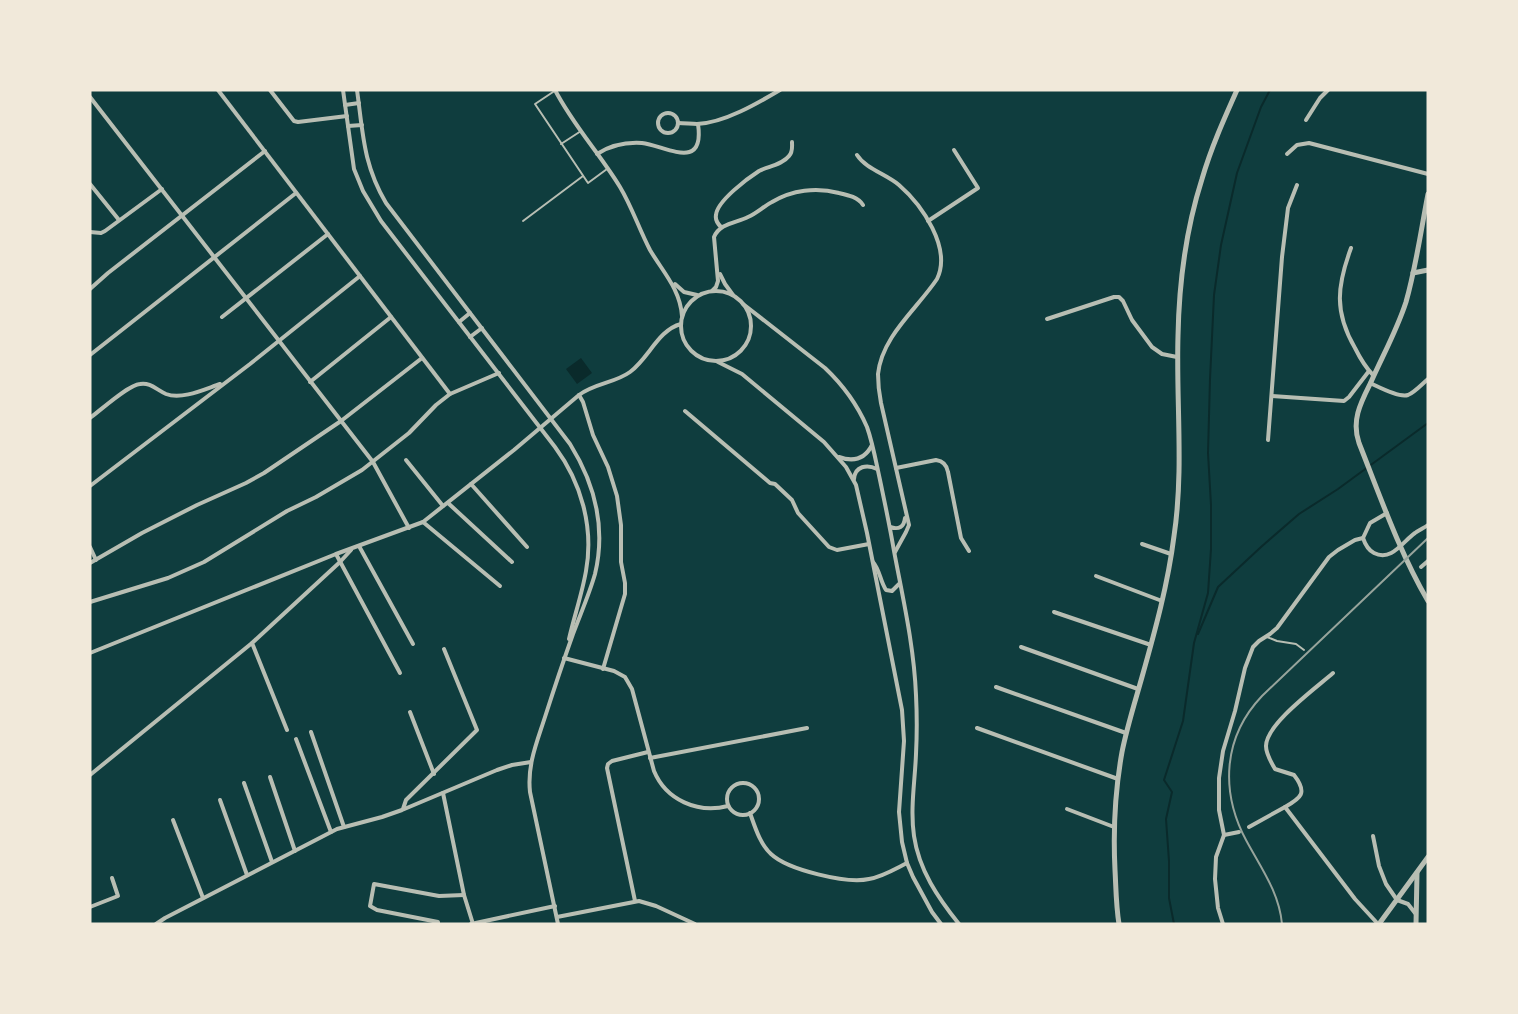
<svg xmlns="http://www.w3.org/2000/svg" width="1518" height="1014" font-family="'Golos Text',sans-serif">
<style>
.water{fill:#0a2a2b}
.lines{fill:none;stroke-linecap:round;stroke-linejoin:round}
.stream{stroke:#0a2a2b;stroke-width:2}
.service{stroke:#b8beb3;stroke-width:2}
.minor{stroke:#b8beb3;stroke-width:4}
.tertiary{stroke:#b8beb3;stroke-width:5}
.rail{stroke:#97a49c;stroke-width:2}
</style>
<rect width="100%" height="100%" fill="#0f3d3e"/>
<path class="water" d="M581,358L592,373L577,384L566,369Z"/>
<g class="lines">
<g class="stream">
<path d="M1198,634L1218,587L1261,547L1299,514L1338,489L1428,423"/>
<path d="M1174,924L1169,898V861L1166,819L1172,792L1164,780L1183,721L1194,643L1208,593L1211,549V505L1208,453L1210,379L1214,295L1221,245L1237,173L1261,107L1270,90"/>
</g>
<g class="service">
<path d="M556,90L535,104L588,183L607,169"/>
<path d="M561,144L581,131"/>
<path d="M523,221L583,176"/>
<path d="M1267,637L1277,641L1296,644L1304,650"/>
</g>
<g class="minor">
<path d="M218,90L450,394"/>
<path d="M270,90L294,121L298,122L347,116"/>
<path d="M343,90L354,169L363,191L381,221L555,447C581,482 594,527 586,571C582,594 574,617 569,639"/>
<path d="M357,90C363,133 363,164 386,203L570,444C595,484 606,528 595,574C589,595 580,615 573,634C563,662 554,689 545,717C537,742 527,765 530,792L558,924"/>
<path d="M555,90C573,125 600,154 620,187C632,207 639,229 650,250C663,272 680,289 682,316"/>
<path d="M90,97L373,462L409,528"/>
<path d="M345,105L359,103"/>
<circle cx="668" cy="123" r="10"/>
<path d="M1306,120L1320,98L1328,90"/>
<path d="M678,123C685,123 691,124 697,124C724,123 758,103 780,90"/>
<path d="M348,126L362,125"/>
<path d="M597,154C611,145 626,142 642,143C666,146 705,172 698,124"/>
<path d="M1287,154L1297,145L1309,143L1428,174"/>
<path d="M857,155C866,169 886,174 899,185C922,205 952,248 937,279C917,309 882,336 878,374C878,384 879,393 881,403L909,525L906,532L895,552"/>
<path d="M90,184L119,220"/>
<path d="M928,221L978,188L954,150"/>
<path d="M721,227C717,223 715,220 716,215C717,201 748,178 759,171C769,166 782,165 789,156C793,152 792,147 792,142"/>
<path d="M90,232L101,233L105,231L162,189"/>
<path d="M1351,248C1337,286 1334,312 1355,348C1360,358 1365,367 1373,375"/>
<path d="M720,274L725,284L733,295"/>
<path d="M675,284L684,292L697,295"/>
<path d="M90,289L108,273L265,151"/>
<circle cx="716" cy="326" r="35"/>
<path d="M712,291L716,287L718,281L714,237C720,223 736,223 748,217C757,213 764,206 772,202C792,190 816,187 839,193C848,195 858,197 863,205"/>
<path d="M743,304L825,368C843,385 857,404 867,427C873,444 876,462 880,480C885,504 890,527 894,551C903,599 914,646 916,695C917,715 917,735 916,754C915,781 910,809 914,836C919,870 938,898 959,924"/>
<path d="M222,317L328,234"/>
<path d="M1047,319L1114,297H1119L1123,301L1132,320L1152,347L1162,354L1177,357"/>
<path d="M459,322L470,313"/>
<path d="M470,337L482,328"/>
<path d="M90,355L296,193"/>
<path d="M718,362L742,374L824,442L846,467L856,485L867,533L902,710L904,741L899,812L902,842L907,863L913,877L932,912L941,924"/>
<path d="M310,382L391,317"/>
<path d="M1370,383C1379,387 1399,398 1408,395C1415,392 1422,384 1428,379"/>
<path d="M579,395L583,402L593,435L608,467L617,496L621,525V562L625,583V594L603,669"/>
<path d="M1272,396L1344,401L1349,397L1369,371"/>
<path d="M685,411L770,483L775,484L792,500L798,513L829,547L837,550L869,544"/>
<path d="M90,418C101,410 128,385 140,384C150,382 157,390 166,394C182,400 205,389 220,384"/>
<path d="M1268,440L1282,257L1288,208L1297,185"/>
<path d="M839,457C853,462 865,459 872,445"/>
<path d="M406,460L443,506"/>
<path d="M896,468L936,460C943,461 947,466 948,472L961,538L969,551"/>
<path d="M854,479C855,466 867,464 877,469"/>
<path d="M471,484L527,547"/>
<path d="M90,486L250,364L360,276"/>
<path d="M448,503L512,562"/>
<path d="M423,522L500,586"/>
<path d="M890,527C899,530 904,527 905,518"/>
<path d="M1363,538C1365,544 1368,550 1374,553C1392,562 1403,541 1415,533C1419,530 1424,528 1428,525"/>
<path d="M1142,544L1171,554"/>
<path d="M359,546L413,644"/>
<path d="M90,547L96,560"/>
<path d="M336,554L400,673"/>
<path d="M873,562C880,570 880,581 886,590L892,591L899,584"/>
<path d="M90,563L142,533L197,505L246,483L264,473L341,421L422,358"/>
<path d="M1421,567L1428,561"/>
<path d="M1096,576L1162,601"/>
<path d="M90,602L168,578L204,562L287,511L316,497L362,470L409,433L436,405L450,394L499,373"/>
<path d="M1054,612L1151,645"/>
<path d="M252,643L287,730"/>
<path d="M1021,647L1138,689"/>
<path d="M90,653L336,554L423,522L514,450L579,395C595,383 615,383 630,372C649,358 658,330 681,324"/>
<path d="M564,658L614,671L625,677L632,689L654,771C666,800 698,814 728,806"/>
<path d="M1333,673C1316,688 1266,724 1266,746C1266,754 1271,762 1275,769L1294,775C1308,793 1301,798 1285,807L1355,899L1378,924"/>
<path d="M996,687L1126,733"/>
<path d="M410,712L434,774"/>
<path d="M977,728L1118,779"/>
<path d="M311,732L344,827"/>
<path d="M296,739L331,832"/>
<path d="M650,758L807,728"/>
<path d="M90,775L252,643L340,562L351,550"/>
<path d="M270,777L295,851"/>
<circle cx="743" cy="799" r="16"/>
<path d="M244,783L272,862"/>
<path d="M443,793L464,895L473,924"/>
<path d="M220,800L247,875"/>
<path d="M403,809L406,800L477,730L444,649"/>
<path d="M1067,809L1114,827"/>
<path d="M750,813C755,827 760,844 771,854C788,870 847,884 869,879C882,877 895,869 907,863"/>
<path d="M173,820L203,898"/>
<path d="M1249,827L1285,807"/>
<path d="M1224,835L1239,832"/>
<path d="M1373,836L1379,866L1386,884L1397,900L1408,904L1415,913"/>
<path d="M635,901L607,768L608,764L612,761L648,752"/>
<path d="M90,907L118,896L112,878"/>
<path d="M557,917L639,901L656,906L695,924"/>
<path d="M156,924L165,918L337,829L382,817L402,810L497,770L512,765L531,762"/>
<path d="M438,924V922L377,910L370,906L374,884L439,896L464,895"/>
<path d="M471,924L555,906"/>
<path d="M1223,924L1218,908L1215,879L1216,857L1224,835L1219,810V778L1223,751L1235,711L1245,668L1253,647L1259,641L1270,634L1277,628L1329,557L1338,550L1355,540L1363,538L1370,523L1387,513"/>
</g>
<g class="tertiary">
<path d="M1428,194C1421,230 1416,267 1406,302C1397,330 1383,355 1371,382C1361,402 1351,420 1359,443C1380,496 1399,551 1428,601"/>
<path d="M1413,273L1428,270"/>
<path d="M1119,924C1116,906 1116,888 1115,870C1113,830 1115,791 1122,752C1127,727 1135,702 1142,677C1155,631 1168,584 1174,536C1184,470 1176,402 1178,336C1179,284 1186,229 1202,179C1211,148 1224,119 1237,90"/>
<path d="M1379,924L1428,857"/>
<path d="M1416,924L1417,873"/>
</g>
<path class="rail" d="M1282,924C1279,892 1261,868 1246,840C1220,791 1223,737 1262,696L1428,538"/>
</g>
<rect width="1518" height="1014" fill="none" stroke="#f1e9da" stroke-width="183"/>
</svg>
